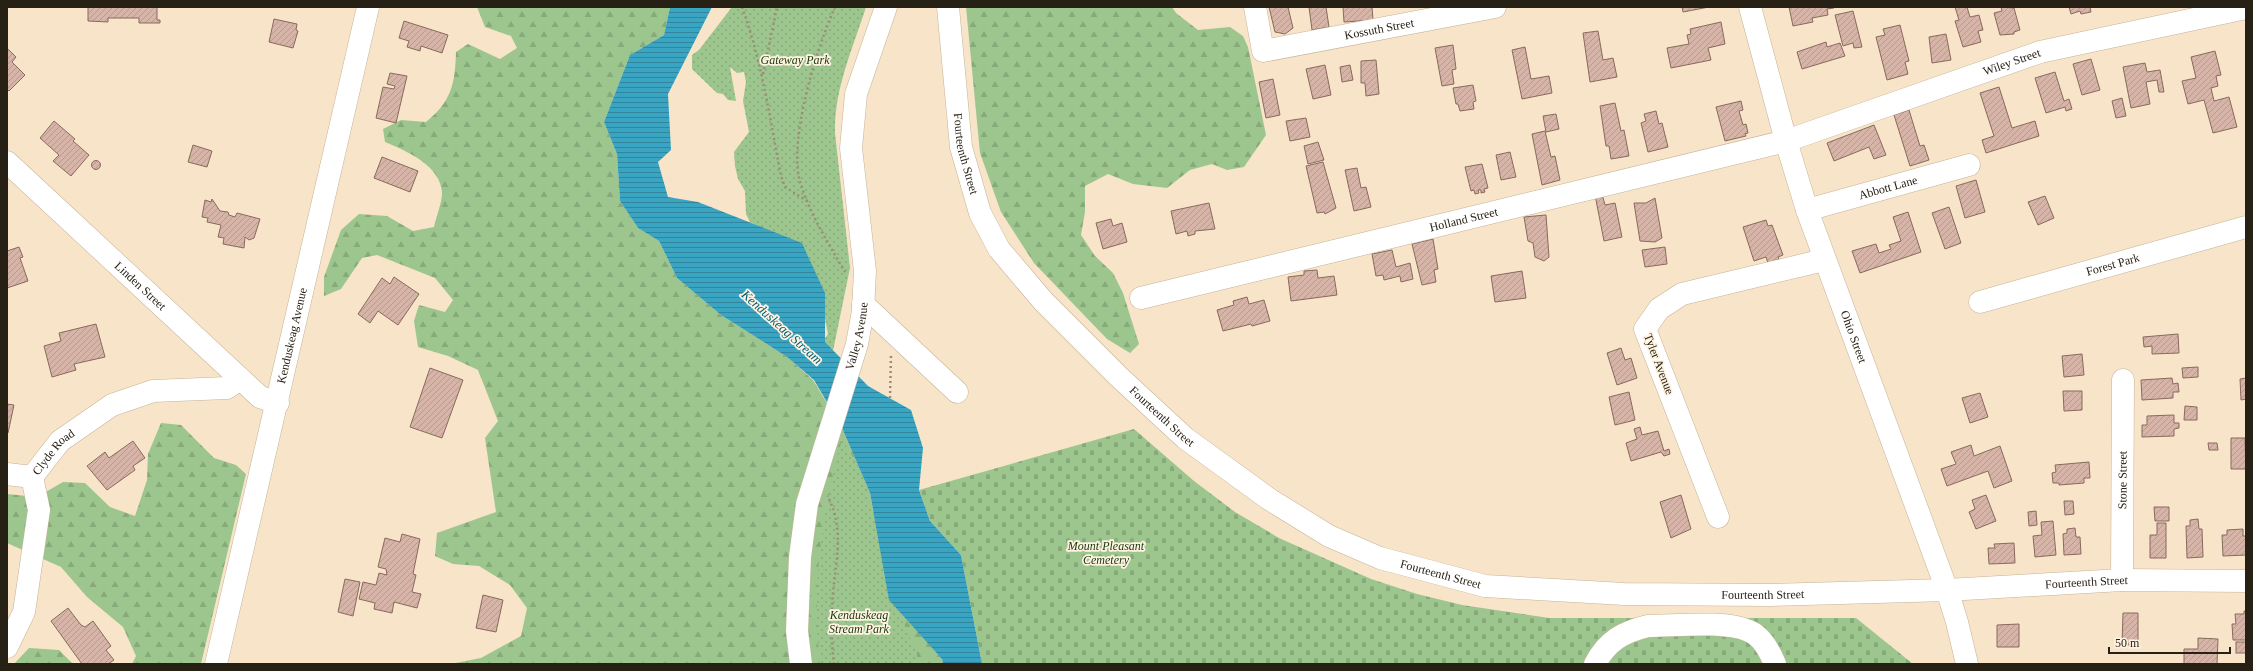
<svg xmlns="http://www.w3.org/2000/svg" width="2253" height="671" font-family="'Times New Roman',serif">
<style>
.forest{fill:url(#forest-firs)}
.cemetery{fill:url(#cemetery-stones)}
.park{fill:url(#park-dots)}
.water{fill:url(#water-rules)}
.building{fill:url(#building-hatch);stroke:#886a5e}
.lines{fill:none;stroke-linecap:round;stroke-linejoin:round}
.minor-casing{stroke:#c5b398;stroke-width:23}
.path{stroke:#9a8c77;stroke-width:2.5;stroke-dasharray:2 3;stroke-linecap:butt}
.minor{stroke:#fff;stroke-width:22}
.labels{text-anchor:middle;dominant-baseline:central;stroke-width:3.5;stroke-linejoin:round;paint-order:stroke}
.street-label{font-size:12px;fill:#272015;stroke:#fef3e2}
.park-label{font-size:12px;font-style:italic;fill:#173709;stroke:#fef3e2}
.water-label{font-size:13px;font-style:italic;fill:#056075;stroke:#fef3e2}
</style>
<defs>
<pattern id="forest-firs" width="22" height="20" patternUnits="userSpaceOnUse"><rect width="22" height="20" fill="#9cc68d"/><path d="M5 1l3.5 6h-7zM16 11l3.5 6h-7z" fill="#86aa79"/></pattern>
<pattern id="cemetery-stones" width="16" height="16" patternUnits="userSpaceOnUse"><rect width="16" height="16" fill="#9cc68d"/><path d="M2 7V4a2 2 0 0 1 4 0v3zM10 15v-3a2 2 0 0 1 4 0v3z" fill="#86aa79"/></pattern>
<pattern id="park-dots" width="8" height="8" patternUnits="userSpaceOnUse"><rect width="8" height="8" fill="#9cc68d"/><path d="M2 2h.1M6 6h.1" fill="none" stroke="#86aa79" stroke-width="1.8" stroke-linecap="round"/></pattern>
<pattern id="water-rules" width="6" height="5" patternUnits="userSpaceOnUse"><rect width="6" height="5" fill="#3aa5c3"/><path d="M0 2.5h6" fill="none" stroke="#31869d"/></pattern>
<pattern id="building-hatch" width="6" height="6" patternUnits="userSpaceOnUse"><rect width="6" height="6" fill="#d6b4a8"/><path d="M-1 1l2-2M0 6l6-6M5 7l2-2" fill="none" stroke="#b89a90"/></pattern>
</defs>
<rect width="100%" height="100%" fill="#f8e4c8"/>
<g class="forest">
<path d="M477,7H670L664,35L630,55L604,122L617,154L620,201L638,228L659,241L677,278L721,315L787,357L813,380L842,428L870,493L878,540L942,659L943,664H450L481,658L521,636L527,608L510,585L479,566L453,564L435,556L437,533L496,512L485,438L498,421L478,370L448,356L418,347L414,321L419,305L445,312L453,300L435,278L377,255L362,258L341,289L324,296V277L341,230L359,214L387,216L413,231L434,227C436,217 442,203 442,193C441,166 407,151 385,142L383,129L401,120L426,122C452,101 455,83 456,52L468,44L500,59L517,48L511,36L485,27Z"/>
<path d="M966,7H1172L1176,13L1198,30L1230,27L1243,36L1248,47L1266,135L1244,167L1227,170L1212,164L1190,170L1167,188L1133,184L1108,174L1085,186V212L1081,235L1095,256L1113,273L1123,293L1139,344L1130,353L1107,339L1034,263L1001,212L980,153Z"/>
<path d="M161,423L181,425L214,458L236,465L246,474L201,664H132L136,656L123,627L87,597L61,567L7,543V494L37,497L63,482L85,483L110,507L135,516L147,480L148,454Z"/>
<path d="M29,648L59,650L73,664H14Z"/>
</g>
<path class="cemetery" d="M1134,429L1194,481L1235,512L1279,538L1371,579L1417,594L1462,605L1549,618H1856L1913,664H982L961,555L930,521L919,490Z"/>
<g class="park">
<path d="M732,7H866C853,48 834,89 835,133L850,268L833,351L822,343L828,334L816,274L806,252L750,222L746,214L745,191L738,179L735,166L734,152L749,132L743,101L746,82L744,72L737,73L730,67L736,101L728,100L723,94L717,93L692,69V55L699,50Z"/>
<path d="M842,439L858,465L868,491L870,509L874,513L891,595L917,654V664H820C811,585 822,515 842,439Z"/>
</g>
<path class="water" d="M670,7H712L668,94L671,150L658,162L668,197L698,202L802,243L825,293V342L868,386L911,410L923,448L919,490L930,521L961,555L982,664H943L942,659L889,600L870,493L842,428L814,380L787,357L721,315L677,278L659,241L638,228L620,201L617,154L604,122L630,55L664,35Z"/>
<g class="building">
<path d="M88,7H157V20H160V23H139V18H108V22L88,21Z"/>
<path d="M1269,7H1288L1293,28L1285,34L1275,32Z"/>
<path d="M1309,7H1326L1329,27L1312,30Z"/>
<path d="M1343,7H1372L1373,20L1344,22Z"/>
<path d="M1682,7H1709L1683,12Z"/>
<path d="M1789,7H1834V8L1827,9L1828,15L1812,18L1813,22L1793,26Z"/>
<path d="M1955,7H1967L1970,17L1979,15L1983,30L1978,31L1981,42L1963,47L1955,21L1959,20Z"/>
<path d="M2001,7L2014,8L2020,30L2014,32V34L2000,35L1994,13L2002,11Z"/>
<path d="M2069,7H2090L2091,12L2081,14L2080,11L2071,14Z"/>
<path d="M1853,11L1862,47L1854,48L1853,43L1843,46L1835,15Z"/>
<path d="M274,19L297,24L296,30L298,31L293,48L269,42Z"/>
<path d="M404,21L448,35L442,53L421,46L420,51L407,47L409,41L399,38Z"/>
<path d="M1721,22L1725,44L1708,48L1711,60L1671,68L1667,48L1689,44L1687,35L1691,34L1690,29Z"/>
<path d="M1900,25L1909,61L1905,62L1908,74L1887,80L1876,37L1885,35L1883,29Z"/>
<path d="M1598,31L1603,60L1613,58L1617,77L1590,82L1583,33Z"/>
<path d="M1946,34L1951,60L1932,63L1929,37Z"/>
<path d="M1826,42L1827,47L1840,43L1845,56L1802,69L1797,52Z"/>
<path d="M1453,45L1456,69L1452,70L1454,84L1442,86L1435,48Z"/>
<path d="M1525,47L1531,79L1549,76L1552,93L1522,99L1512,50Z"/>
<path d="M7,48L16,57L12,62L25,75L9,91L7,89Z"/>
<path d="M2215,51L2221,75L2216,76L2218,86L2211,88L2214,101L2229,97L2237,127L2213,133L2204,100L2188,104L2182,81L2196,78L2191,57Z"/>
<path d="M2091,59L2100,90L2082,95L2073,64Z"/>
<path d="M1376,60L1379,94L1366,96L1365,83H1361V61Z"/>
<path d="M2145,63L2147,72L2160,70L2164,92H2159L2157,80L2146,82L2150,104L2131,108L2123,67Z"/>
<path d="M1325,65L1331,95L1313,99L1306,69Z"/>
<path d="M1350,65L1353,80L1342,82L1340,67Z"/>
<path d="M2055,72L2064,101L2069,99L2072,109L2066,111L2065,107L2046,113L2035,78Z"/>
<path d="M390,73L407,76L396,123L376,118L383,87L394,89L395,86L387,84Z"/>
<path d="M1273,79L1280,115L1266,118L1259,82Z"/>
<path d="M1473,85L1476,101L1473,102L1474,109L1460,111L1458,104H1456L1453,88Z"/>
<path d="M1999,87L2012,128L2035,121L2039,136L1986,153L1982,140L1994,136L1980,93Z"/>
<path d="M2122,98L2126,116L2116,118L2112,101Z"/>
<path d="M1741,101L1743,110L1739,111L1743,125L1746,124L1748,133L1745,134L1746,136L1725,141L1716,107Z"/>
<path d="M1615,103L1621,131L1624,130L1629,156L1611,159L1609,146H1606L1600,106Z"/>
<path d="M1909,110L1920,146L1924,145L1929,160L1910,166L1894,115Z"/>
<path d="M1656,111L1659,124L1662,123L1668,147L1648,152L1641,123L1646,121L1644,114Z"/>
<path d="M1556,114L1559,129L1546,132L1543,116Z"/>
<path d="M1306,118L1310,137L1290,141L1286,121Z"/>
<path d="M54,121L75,139L73,141L89,155L71,176L53,161L59,155L40,138Z"/>
<path d="M1874,125L1886,155L1874,159L1869,147L1834,161L1827,143Z"/>
<path d="M1545,131L1551,157L1555,156L1560,180L1542,185L1532,134Z"/>
<path d="M1318,142L1324,160L1308,164L1304,146Z"/>
<path d="M193,145L212,151L207,167L188,162Z"/>
<path d="M1510,152L1516,177L1501,180L1496,155Z"/>
<path d="M382,157L418,171L410,192L374,178Z"/>
<circle cx="96" cy="165" r="4.5"/>
<path d="M1323,162L1336,208L1325,214L1324,212L1317,213L1306,166Z"/>
<path d="M1482,164L1488,188L1484,189L1485,192L1481,193V190H1478L1479,193L1475,194L1474,190L1471,191L1465,167Z"/>
<path d="M1357,168L1361,188L1366,187L1371,207L1354,211L1345,170Z"/>
<path d="M1976,180L1985,212L1965,218L1956,186Z"/>
<path d="M1602,194L1605,205L1615,203L1622,237L1604,241L1595,195Z"/>
<path d="M2045,196L2054,218L2038,225L2028,202Z"/>
<path d="M1655,198L1662,238L1655,242L1640,241L1634,203H1646Z"/>
<path d="M212,199L220,211L228,212L229,215L235,217L237,213L260,219L254,238L249,240L245,237L244,248L223,244L224,238L218,237L221,225L207,222L208,218L202,217L205,200L211,202Z"/>
<path d="M1209,203L1215,229L1195,231V234L1188,236L1187,231L1176,234L1171,211Z"/>
<path d="M1949,207L1961,243L1945,249L1932,213Z"/>
<path d="M1908,212L1921,252L1860,273L1852,251L1876,244L1879,253L1891,249L1889,245L1901,241L1893,217Z"/>
<path d="M1546,215L1549,257L1544,261L1535,257L1533,243L1528,241L1524,217Z"/>
<path d="M1111,219L1113,226L1122,223L1127,242L1103,249L1096,223Z"/>
<path d="M1766,220L1768,226L1772,225L1783,255L1778,257L1779,259L1768,263L1766,257L1754,261L1743,227Z"/>
<path d="M1433,239L1438,269L1434,270L1436,282L1422,285L1412,244Z"/>
<path d="M19,247L23,257L20,258L28,281L7,288V251Z"/>
<path d="M1665,247L1667,264L1645,267L1642,250Z"/>
<path d="M1392,250L1396,267L1410,263L1413,279L1401,282L1400,276L1384,280L1383,275L1376,276L1372,254Z"/>
<path d="M1317,270L1318,278L1334,276L1337,295L1291,301L1288,277L1304,275V271Z"/>
<path d="M1522,271L1526,298L1495,302L1491,276Z"/>
<path d="M394,277L419,294L398,325L378,311L370,323L358,314L382,278L390,284Z"/>
<path d="M1247,297L1249,304L1264,300L1270,321L1252,326L1251,324L1223,331L1217,310L1234,305L1233,301Z"/>
<path d="M96,324L105,357L74,364L76,370L52,377L44,346L61,341L59,333Z"/>
<path d="M2178,334L2179,353L2152,354V346L2144,347L2143,337Z"/>
<path d="M1621,348L1625,360L1631,358L1637,378L1617,385L1607,353Z"/>
<path d="M2082,354L2084,375L2064,377L2062,356Z"/>
<path d="M2198,367V377L2183,378L2182,368Z"/>
<path d="M430,368L463,380L442,438L410,427Z"/>
<path d="M2172,378L2173,384L2178,383L2179,392H2173V398L2142,400L2141,380Z"/>
<path d="M2246,378V399L2241,400L2240,379Z"/>
<path d="M2063,391H2082V410L2064,411Z"/>
<path d="M1629,392L1635,420L1615,425L1609,397Z"/>
<path d="M1980,393L1988,417L1970,423L1962,398Z"/>
<path d="M7,404L14,405L8,433H7Z"/>
<path d="M2185,406L2197,407V420H2184Z"/>
<path d="M2174,415V423H2179V428L2174,429V436L2142,437V425H2147V416Z"/>
<path d="M1640,427L1642,435L1658,431L1664,451L1669,449L1670,454L1664,456L1661,452L1631,461L1626,443L1637,439L1634,429Z"/>
<path d="M2231,438H2245L2246,469H2231Z"/>
<path d="M133,441L145,458L133,466L135,470L107,490L87,466L105,452L109,458Z"/>
<path d="M2208,443H2217L2218,450H2209Z"/>
<path d="M1971,445L1974,456L2000,446L2012,481L1994,488L1988,471L1947,486L1941,469L1956,464L1951,452Z"/>
<path d="M2089,462L2090,478H2084V483L2059,485V483H2053L2052,473L2056,472L2055,465Z"/>
<path d="M1681,495L1691,529L1671,538L1660,502Z"/>
<path d="M1986,495L1996,521L1976,529L1969,512L1975,509L1972,500Z"/>
<path d="M2064,501H2073L2074,514L2065,515Z"/>
<path d="M2154,507H2169V521H2155Z"/>
<path d="M2036,511L2037,525L2029,526L2028,512Z"/>
<path d="M2198,519L2199,529H2202L2203,557L2187,558L2186,526H2190V520Z"/>
<path d="M2053,521L2056,555L2035,557L2033,536L2042,535L2041,522Z"/>
<path d="M2157,523H2166V558H2150V535H2157Z"/>
<path d="M2075,528L2076,537H2080L2081,554L2064,555L2063,534L2067,533V529Z"/>
<path d="M2243,529V536H2246V555L2223,556L2222,535H2227V530Z"/>
<path d="M402,534L420,539L413,574L416,575L412,592L421,594L417,608L394,602L392,613L374,609L375,603L359,599L363,582L376,585L379,573L387,575L386,569L378,567L385,538L400,542Z"/>
<path d="M2014,543L2015,563L1989,564L1988,548H1995L1994,544Z"/>
<path d="M345,579L360,582L353,616L338,612Z"/>
<path d="M483,595L503,600L496,632L476,628Z"/>
<path d="M68,608L81,625L85,627L93,621L111,646L106,650L114,660L108,664H82L51,621Z"/>
<path d="M2244,611H2246V640H2233L2232,624H2236L2235,614H2244Z"/>
<path d="M2123,613H2138V645H2122Z"/>
<path d="M2019,624V647H1997V625Z"/>
<path d="M2198,638L2218,639L2217,664H2184V649H2198Z"/>
<rect x="2236" y="642" width="10" height="11"/>
</g>
<g class="lines">
<defs>
<g id="minor">
<path id="s1" d="M948,7L961,147L980,213L999,249L1043,301L1118,376L1185,438L1269,499L1329,536L1380,558L1485,586L1624,594L1769,595L1947,590L2122,580L2246,581"/>
<path id="s2" d="M1255,7L1263,51L1495,7"/>
<path id="s3" d="M1750,7L1786,141L1807,210L1947,590L1957,622L1967,664"/>
<path id="s4" d="M7,162L260,397L278,403"/>
<path id="s5" d="M1807,210L1969,165"/>
<path id="s6" d="M1141,298L1786,141L2040,52L2246,8"/>
<path id="s7" d="M1980,302L2246,227"/>
<path d="M863,304L957,392"/>
<path d="M7,474L32,477"/>
<path id="s8" d="M32,477L60,441L112,405L153,391L227,388L240,379"/>
<path d="M1718,517L1645,329L1659,309L1682,294L1824,260"/>
<path id="s9" d="M2122,580L2123,380"/>
<path d="M7,647L24,612L39,510L32,477"/>
<path id="s10" d="M216,664L368,7"/>
<path id="s11" d="M801,664L797,631L800,557L807,504L857,344L863,311L865,271L851,148L856,94L886,7"/>
<path d="M1595,664C1607,641 1623,632 1648,626C1675,626 1725,620 1749,631C1762,636 1770,652 1775,664"/>
</g>
</defs>
<use href="#minor" class="minor-casing"/>
<g class="path">
<path d="M742,7C762,62 770,119 781,176L785,187L807,201"/>
<path d="M835,7C817,47 788,140 800,182C810,214 828,243 845,272"/>
<path d="M763,74L777,7"/>
<path d="M890,398L891,355"/>
<path d="M829,499C844,530 836,560 833,593C831,617 831,640 834,664"/>
</g>
<use href="#minor" class="minor"/>
</g>
<g class="labels">
<g class="street-label">
<text stroke="none"><textPath href="#s2" startOffset="163">Kossuth Street</textPath></text>
<text stroke="none"><textPath href="#s6" startOffset="903">Wiley Street</textPath></text>
<text stroke="none"><textPath href="#s1" startOffset="148">Fourteenth Street</textPath></text>
<text stroke="none"><textPath href="#s5" startOffset="84">Abbott Lane</textPath></text>
<text stroke="none"><textPath href="#s6" startOffset="332">Holland Street</textPath></text>
<text stroke="none"><textPath href="#s7" startOffset="138">Forest Park</textPath></text>
<text stroke="none"><textPath href="#s4" startOffset="182">Linden Street</textPath></text>
<text stroke="none"><textPath href="#s10" startOffset="337">Kenduskeag Avenue</textPath></text>
<text stroke="none"><textPath href="#s11" startOffset="336">Valley Avenue</textPath></text>
<text stroke="none"><textPath href="#s3" startOffset="346">Ohio Street</textPath></text>
<text transform="translate(1659 364) rotate(69)">Tyler Avenue</text>
<text stroke="none"><textPath href="#s1" startOffset="484">Fourteenth Street</textPath></text>
<text stroke="none"><textPath href="#s8" startOffset="33">Clyde Road</textPath></text>
<text stroke="none"><textPath href="#s9" startOffset="100">Stone Street</textPath></text>
<text stroke="none"><textPath href="#s1" startOffset="808">Fourteenth Street</textPath></text>
<text stroke="none"><textPath href="#s1" startOffset="1456">Fourteenth Street</textPath></text>
<text stroke="none"><textPath href="#s1" startOffset="1132">Fourteenth Street</textPath></text>
</g>
<g class="park-label">
<text x="795" y="60">Gateway Park</text>
<text x="1106" y="546">Mount Pleasant<tspan x="1106" dy="14">Cemetery</tspan></text>
<text x="859" y="615">Kenduskeag<tspan x="859" dy="14">Stream Park</tspan></text>
</g>
<g class="water-label">
<text transform="translate(782 327) rotate(42)">Kenduskeag Stream</text>
</g>
</g>
<rect width="2253" height="671" fill="none" stroke="#272015" stroke-width="16"/>
<path d="M2109 647v6h121v-6" fill="none" stroke="#272015" stroke-width="2"/>
<text x="2115" y="647" font-size="12" fill="#272015" stroke="#fef3e2" stroke-width="3" paint-order="stroke">50 m</text>
</svg>
